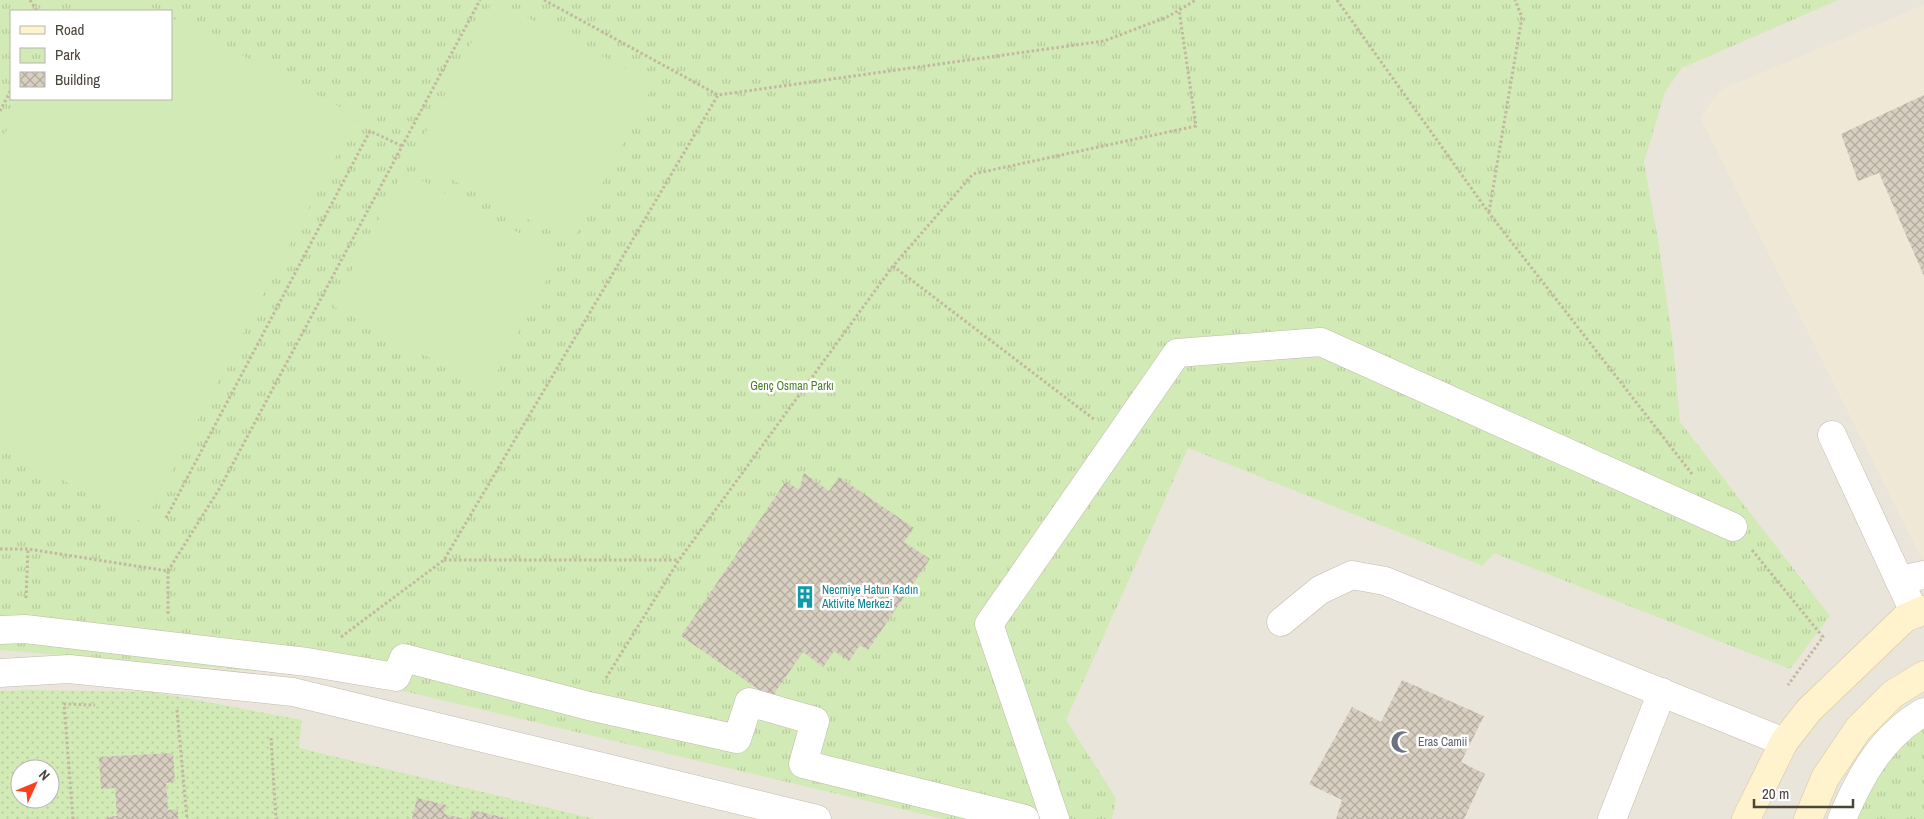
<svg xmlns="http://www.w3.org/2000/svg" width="1924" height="819" font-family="'Archivo Narrow',sans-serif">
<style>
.residential{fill:#eae5da;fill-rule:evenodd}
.education{fill:#efe8d6}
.grass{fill:url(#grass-dots);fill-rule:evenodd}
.park{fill:url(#park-tufts);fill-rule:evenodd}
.garden{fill:#d2eab5}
.building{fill:url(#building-cross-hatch)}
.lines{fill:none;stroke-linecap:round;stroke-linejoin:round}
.pedestrian-casing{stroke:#c2bbae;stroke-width:29}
.minor-casing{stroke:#c2bbae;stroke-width:29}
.secondary-casing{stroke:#d6c79b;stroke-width:29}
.path{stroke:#c4b79f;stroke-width:3;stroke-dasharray:2.5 2.5;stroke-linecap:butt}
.pedestrian{stroke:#fff;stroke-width:28}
.minor{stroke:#fff;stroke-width:28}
.secondary{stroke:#fff3cd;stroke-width:28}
.labels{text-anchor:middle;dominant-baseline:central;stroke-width:5;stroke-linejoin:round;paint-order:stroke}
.park-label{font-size:12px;fill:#4a7f2a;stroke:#fff}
.culture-label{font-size:12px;fill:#0d838f;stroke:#fff;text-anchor:start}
.worship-label{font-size:12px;fill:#5b616d;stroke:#fff;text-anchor:start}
</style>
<defs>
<pattern id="grass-dots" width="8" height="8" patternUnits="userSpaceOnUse" patternTransform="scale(1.25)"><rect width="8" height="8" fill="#d2eab5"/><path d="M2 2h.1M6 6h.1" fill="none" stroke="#b6ca9c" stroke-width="1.8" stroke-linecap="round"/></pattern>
<pattern id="park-tufts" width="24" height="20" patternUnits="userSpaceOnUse" patternTransform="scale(1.25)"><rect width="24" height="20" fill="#d2eab5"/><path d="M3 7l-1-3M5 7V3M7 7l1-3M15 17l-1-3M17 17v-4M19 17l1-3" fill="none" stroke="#b6ca9c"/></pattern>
<pattern id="building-cross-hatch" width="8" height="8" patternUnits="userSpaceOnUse" patternTransform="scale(1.25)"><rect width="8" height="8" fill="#d8cfc1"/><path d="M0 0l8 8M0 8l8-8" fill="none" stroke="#b1aa9e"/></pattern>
</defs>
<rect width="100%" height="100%" fill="#f6f3ec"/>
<path class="residential" d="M0,0H1924V819H0ZM11,11H171V99H11ZM20,769H50V799H20Z"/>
<path class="education" d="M1924,5V563L1700,117L1722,89Z"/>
<path class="grass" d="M32,690L153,692L302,720L299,748L595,819H0V691ZM20,769H50V799H20Z"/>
<g class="park">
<path d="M0,0H1838L1682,68L1665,92L1644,162L1659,246L1673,344L1680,422L1830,616L1790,669L1494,553L1483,566L1188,448L1066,720L1116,798L1112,819H943L353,679L0,650ZM11,11H171V99H11Z"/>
<path d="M1924,718V819H1850L1863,789Z"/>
</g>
<g class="garden">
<path d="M75,0H138L159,11H69Z"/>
<path d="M493,0L654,83L572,242L412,159Z"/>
<path d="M171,18L357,116L144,523L0,447V143L23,99H171Z"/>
<path d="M404,171L560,255L488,389L333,306Z"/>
</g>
<g class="building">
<path d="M1924,95V276L1879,173L1858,181L1841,134Z"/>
<path d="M804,473L829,491L839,477L914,528L904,542L930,559L868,650L860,645L849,661L834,651L823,667L803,652L771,698L681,636L786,481L799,490Z"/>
<path d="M1402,680L1484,716L1461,762L1485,774L1464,819H1336L1342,800L1309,784L1352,707L1381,722Z"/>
<path d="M173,753L175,782L166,783L168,810L178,809V819H105V817L117,816L115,788L101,789L99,757Z"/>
<path d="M417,798L446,805L444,814L464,819H412Z"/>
<path d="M472,810L506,818V819H470Z"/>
</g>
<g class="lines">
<defs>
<g id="pedestrian">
<path d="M1899,580L1924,575"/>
<path d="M0,630L25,629L307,662L396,677L404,658L589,706L737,739L749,702L815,721L803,764L1025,819"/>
<path d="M1055,819L989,624L1177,353L1321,342L1733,527"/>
<path d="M1842,819C1860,776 1882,736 1924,712"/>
</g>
<g id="minor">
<path d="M1832,435L1915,614"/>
<path d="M1281,622L1320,590L1352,575L1385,581L1784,742"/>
<path d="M0,673L69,669L293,692L817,819"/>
<path d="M1612,819L1662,692"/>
</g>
<g id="secondary">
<path d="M1746,819L1784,742L1809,710L1905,618L1924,610"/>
<path d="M1808,819L1825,778L1858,729L1893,694L1924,675"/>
</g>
</defs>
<use href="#pedestrian" class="pedestrian-casing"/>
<use href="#minor" class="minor-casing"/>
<use href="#secondary" class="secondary-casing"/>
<g class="path">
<path d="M30,0L37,11"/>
<path d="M544,0L718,95"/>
<path d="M1337,0L1489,213L1692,474"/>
<path d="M0,111L11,90"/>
<path d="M1489,212L1522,17L1515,0"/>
<path d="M893,266L1095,420"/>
<path d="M166,518L370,131L402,146"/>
<path d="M0,549H28L168,571V615"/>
<path d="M1752,550L1823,637L1788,685"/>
<path d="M444,560H679"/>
<path d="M168,571L221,486L480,0"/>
<path d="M26,598L28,549"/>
<path d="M341,637L444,560L718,95L1104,41L1167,17L1196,0"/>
<path d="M606,678L679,560L893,266L973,174L1196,126L1179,10"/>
<path d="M177,710L187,819"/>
<path d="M271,738L276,819"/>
<path d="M73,819L64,704L95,705"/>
</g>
<use href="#pedestrian" class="pedestrian"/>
<use href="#minor" class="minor"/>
<use href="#secondary" class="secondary"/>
</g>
<defs>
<symbol id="building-bare" viewBox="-9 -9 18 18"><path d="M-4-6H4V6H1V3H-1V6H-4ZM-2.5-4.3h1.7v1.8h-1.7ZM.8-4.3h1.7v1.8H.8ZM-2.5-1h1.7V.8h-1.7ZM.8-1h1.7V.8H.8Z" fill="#0f9aa8" stroke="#fff" stroke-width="2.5" paint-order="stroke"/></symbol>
<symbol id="mosque-bare" viewBox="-9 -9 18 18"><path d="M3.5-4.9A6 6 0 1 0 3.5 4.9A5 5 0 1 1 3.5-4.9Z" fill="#6b7280" stroke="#fff" stroke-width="2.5" paint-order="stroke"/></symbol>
</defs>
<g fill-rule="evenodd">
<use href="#building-bare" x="789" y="581" width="32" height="32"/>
<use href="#mosque-bare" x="1386" y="726" width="32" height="32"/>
</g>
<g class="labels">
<g class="park-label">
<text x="792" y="386">Genç Osman Parkı</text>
</g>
<g class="culture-label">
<text x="822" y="590">Necmiye Hatun Kadın<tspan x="822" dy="14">Aktivite Merkezi</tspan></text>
</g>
<g class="worship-label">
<text x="1418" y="742">Eras Camii</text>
</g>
</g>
<rect x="10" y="10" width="162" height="90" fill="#ffffff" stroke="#b7b4b0"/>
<rect x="20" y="26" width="25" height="8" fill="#fff3cd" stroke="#b7b4b0"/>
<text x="55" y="35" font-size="15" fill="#4b4439">Road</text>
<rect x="20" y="48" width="25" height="15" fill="url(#park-tufts)" stroke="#b7b4b0"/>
<text x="55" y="60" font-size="15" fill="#4b4439">Park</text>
<rect x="20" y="72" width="25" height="15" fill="url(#building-cross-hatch)" stroke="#b7b4b0"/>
<text x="55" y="85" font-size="15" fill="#4b4439">Building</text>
<g transform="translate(35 784) rotate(46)"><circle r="24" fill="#ffffff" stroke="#b7b4b0"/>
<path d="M0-4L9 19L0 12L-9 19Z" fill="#fc3f1d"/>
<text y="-8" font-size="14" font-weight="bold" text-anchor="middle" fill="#4b4439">N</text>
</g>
<path d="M1754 799v8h99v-8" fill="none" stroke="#4b4439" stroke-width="2.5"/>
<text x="1762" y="799" font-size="15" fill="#4b4439" stroke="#ffffff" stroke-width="4" paint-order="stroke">20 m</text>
</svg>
